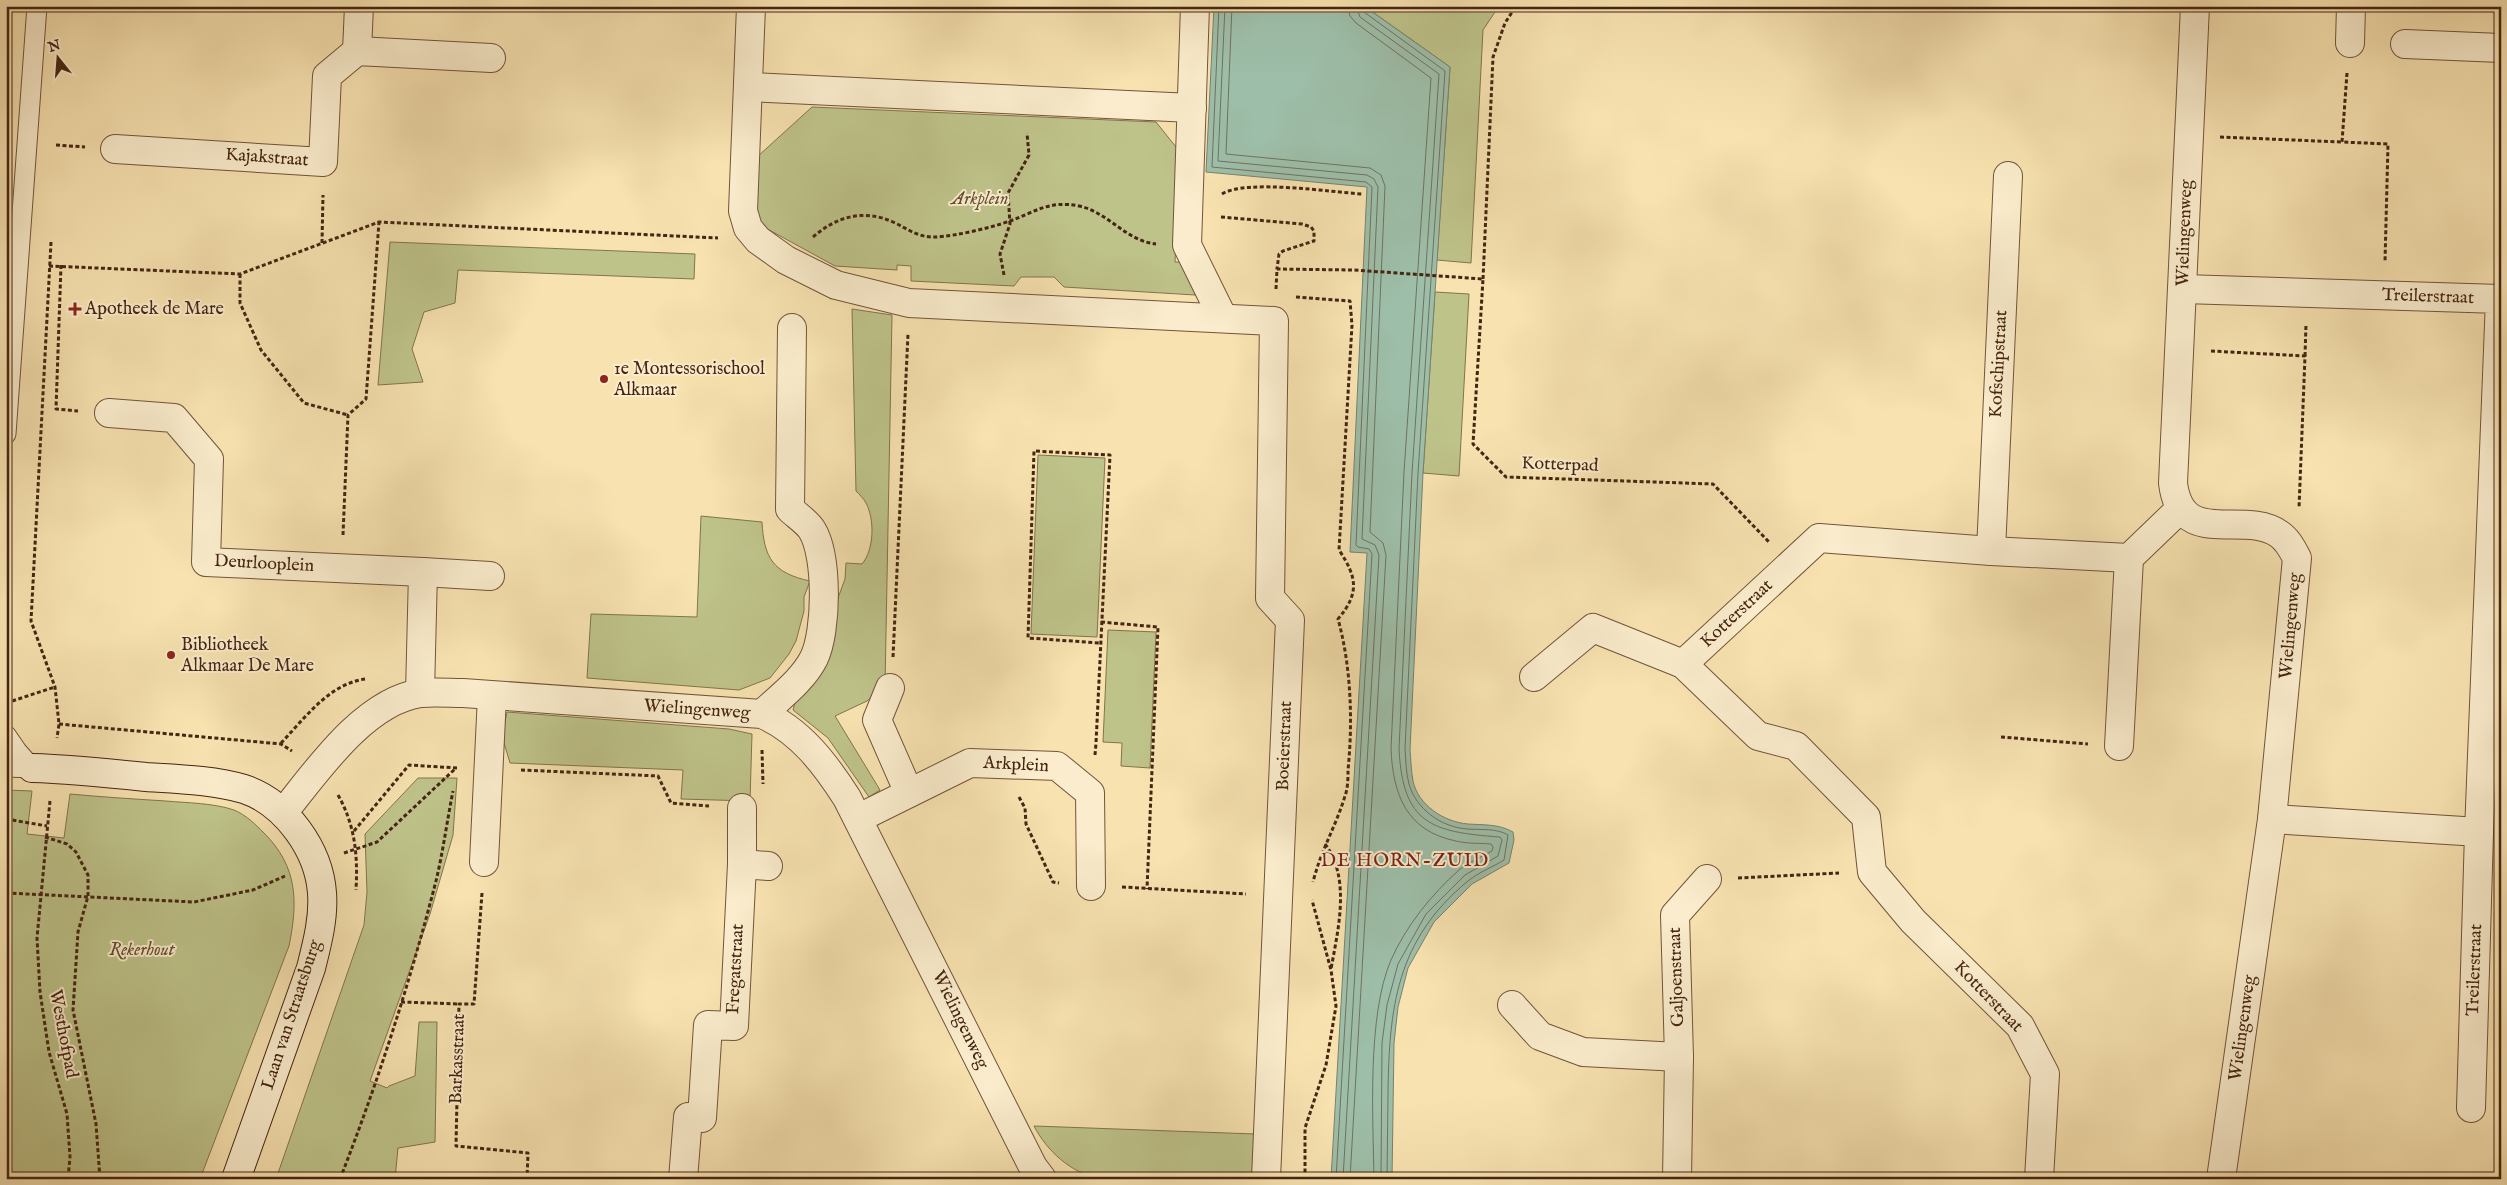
<svg xmlns="http://www.w3.org/2000/svg" width="2507" height="1185" font-family="'IM FELL English',serif">
<style>
.green{fill:#bec38a;stroke:#82744e}
.water{fill:#9dbea9;stroke:#7a816d}
.lines{fill:none;stroke-linecap:round;stroke-linejoin:round}
.shore{stroke:#71725e;stroke-width:1}
.lane-casing{stroke:#72543a;stroke-width:21}
.street-casing{stroke:#72543a;stroke-width:30}
.secondary-casing{stroke:#452512;stroke-width:30}
.path{stroke:#452512;stroke-width:3;stroke-dasharray:4 2.5;stroke-linecap:butt}
.lane{stroke:#faeccc;stroke-width:19}
.street{stroke:#faeccc;stroke-width:28}
.secondary{stroke:#faeccc;stroke-width:28}
.poi-dot{fill:#8f2418;stroke:#faeccc;stroke-width:2}
.labels{text-anchor:middle;dominant-baseline:central;stroke-width:4;stroke-linejoin:round;paint-order:stroke}
.street-label{font-size:18px;fill:#452512;stroke:#faeccc}
.park-label{font-size:18px;font-style:italic;fill:#634c30;stroke:#faeccc}
.poi-label{font-size:18px;fill:#452512;stroke:#faeccc;text-anchor:start}
.neighbourhood-label{font-size:19px;letter-spacing:1px;fill:#7a1f14;stroke:#faeccc}
</style>
<rect width="100%" height="100%" fill="#f7e2b0"/>
<filter id="stains"><feTurbulence type="fractalNoise" baseFrequency=".004" numOctaves="4"/><feColorMatrix values="0 0 0 0 .2 0 0 0 0 .09 0 0 0 0 .02 0 0 0 .5 -.17"/></filter>
<radialGradient id="worn" r=".72"><stop offset=".6" stop-color="#630" stop-opacity="0"/><stop offset="1" stop-color="#630" stop-opacity=".3"/></radialGradient>
<g class="green">
<path d="M1364,6H1499L1483,30L1471,263L1437,260L1450,67Z"/>
<path d="M812,107L1156,122L1180,152L1175,262H1182L1196,278L1195,295L1064,287L1054,277H1021L1014,286L911,281V266L897,265V270L835,266L762,226L754,216L757,157Z"/>
<path d="M390,242L695,254L694,279L458,270L455,303L424,312L412,349L423,382L378,385Z"/>
<path d="M1435,292L1469,294L1459,476L1423,473Z"/>
<path d="M852,309L892,315L885,686L867,701L835,716L880,790L869,797L828,738L793,710L797,695L811,686L824,668L838,598L845,579L846,563L862,564C874,550 875,520 866,503C864,499 859,494 856,491Z"/>
<path d="M1038,455L1105,458L1097,637L1031,634Z"/>
<path d="M701,516L762,522C764,558 773,573 810,581L804,597V611L796,641L789,654L770,678L739,690L587,678L591,614L697,617Z"/>
<path d="M1108,630L1156,632L1150,768L1121,766L1122,743L1103,742Z"/>
<path d="M507,712L729,729L752,734L750,801L681,799L683,770L510,763L502,736Z"/>
<path d="M418,778H457L453,835L430,914L370,1081L387,1088L389,1086L415,1076L419,1022H437L435,1142L398,1148L395,1179H276L364,925L367,892L365,834Z"/>
<path d="M6,790L32,791L27,834L64,838L70,794C102,797 134,799 166,801C188,803 213,803 234,810C246,815 255,824 264,833C298,867 298,902 289,946L200,1179H6Z"/>
<path d="M1034,1126L1255,1134L1253,1179H1099C1070,1172 1047,1151 1034,1126Z"/>
</g>
<path class="water" d="M1214,6H1364L1450,67L1423,473L1410,750C1411,760 1411,771 1413,781C1418,805 1444,822 1468,824C1484,825 1499,824 1513,832L1514,840L1509,863L1472,884L1434,922L1408,968L1398,1007L1394,1043L1392,1179H1331L1367,553L1350,552L1367,187L1206,172Z"/>
<g class="lines">
<g class="shore">
<path d="M1219,6L1212,167L1366,182L1372,187L1356,545L1358,547L1369,549L1372,554L1336,1179"/>
<path d="M1225,6L1218,161L1367,175L1374,179L1378,187L1362,539L1375,545L1379,555L1343,1179"/>
<path d="M1232,6L1226,154L1370,168L1381,175L1385,186L1370,532L1383,543L1386,555L1350,1179"/>
<path d="M1348,6L1350,16L1356,23L1431,78L1404,472L1391,749C1393,794 1406,831 1456,841C1468,844 1480,843 1491,844L1493,847L1492,851C1481,857 1468,863 1459,870C1431,895 1406,926 1391,960C1367,1016 1373,1117 1374,1179"/>
<path d="M1356,6L1360,17L1439,74L1412,473L1399,749C1403,824 1431,832 1500,837L1502,840L1498,856L1465,875L1426,914L1398,964L1387,1005L1382,1043L1381,1179"/>
<path d="M1362,6L1364,12L1445,71L1418,473L1405,749C1406,761 1406,774 1409,784C1416,809 1441,827 1467,829C1480,830 1497,828 1508,835L1504,860C1493,867 1479,872 1468,881C1396,940 1389,1008 1388,1095C1388,1123 1387,1151 1387,1179"/>
</g>
<defs>
<g id="lane">
<path d="M6,434L37,6"/>
<path d="M6,735L17,751L32,768"/>
<path d="M6,767L32,768"/>
</g>
<g id="street">
<path d="M751,6L743,211L748,228L758,240L786,260L836,285L909,303L1274,321L1270,598L1290,620L1266,1179"/>
<path d="M1195,6L1187,245L1223,318"/>
<path d="M2195,6L2173,483C2181,550 2243,509 2279,534C2288,540 2292,549 2297,558L2272,819L2221,1179"/>
<path d="M2350,43L2351,6"/>
<path d="M2405,44L2501,48"/>
<path d="M357,51L359,6"/>
<path d="M749,87L1192,108"/>
<path d="M115,149L323,162L327,76L357,51L491,58"/>
<path d="M2183,289L2500,299L2479,832L2471,1108"/>
<path d="M109,413L174,418L209,459L206,562L423,572L420,693"/>
<path d="M1991,551L2008,176"/>
<path d="M423,572L490,576"/>
<path d="M1683,664L1819,538L1991,551L2129,558L2180,509"/>
<path d="M1534,677L1593,628L1683,664L1758,736L1796,746L1866,817L1872,872L1913,921L2020,1026L2045,1074L2039,1179"/>
<path d="M890,688L877,720L909,793"/>
<path d="M762,714C780,697 803,680 814,658C827,631 828,556 812,530C807,522 796,515 790,509L792,328"/>
<path d="M2119,746L2129,558"/>
<path d="M283,813C316,772 364,701 421,693C435,692 450,693 463,693L762,714C800,730 826,765 847,798L1033,1167L1042,1179"/>
<path d="M859,818L970,763L1057,766L1090,793L1091,886"/>
<path d="M2272,819L2479,832"/>
<path d="M484,862L492,696"/>
<path d="M742,864V808"/>
<path d="M1512,1005L1540,1036L1583,1052L1679,1057"/>
<path d="M683,1179L688,1117L702,1118L708,1025L734,1026L742,864L768,866"/>
<path d="M1677,1179L1679,1057L1675,915L1707,879"/>
</g>
<path id="secondary" d="M32,768C70,769 108,773 146,777C178,779 213,780 244,789C286,803 319,850 322,893C324,918 317,944 311,968L236,1179"/>
</defs>
<use href="#lane" class="lane-casing"/>
<use href="#street" class="street-casing"/>
<use href="#secondary" class="secondary-casing"/>
<g class="path">
<path d="M2347,73L2342,142L2388,144L2385,262"/>
<path d="M2220,137L2342,142"/>
<path d="M56,145L85,147"/>
<path d="M1222,194C1246,179 1331,192 1362,194"/>
<path d="M1221,217L1302,224L1311,227L1314,231V241L1283,251L1279,254L1277,269"/>
<path d="M813,237C837,216 864,209 893,222C908,229 919,238 936,237C956,236 990,228 1010,221C1035,212 1049,200 1079,206C1108,212 1126,241 1156,244"/>
<path d="M51,242L31,621L55,687L59,724L57,738"/>
<path d="M322,243L323,195"/>
<path d="M61,265L56,409L78,411"/>
<path d="M49,266L240,274L379,222L718,238"/>
<path d="M240,274V303L261,350L304,403L348,415"/>
<path d="M1004,275L1000,254L1010,224L1008,193L1029,155L1027,133"/>
<path d="M1483,279L1493,57L1505,23L1516,6"/>
<path d="M1276,289L1277,269L1354,270L1483,279L1473,444L1506,477L1713,484L1769,542"/>
<path d="M1296,297L1350,301L1352,325L1339,550C1357,577 1360,593 1338,619C1351,666 1353,721 1348,770C1348,778 1348,788 1345,796C1336,826 1321,850 1313,882"/>
<path d="M2211,351L2305,356L2299,508"/>
<path d="M2305,356L2306,324"/>
<path d="M343,535L348,415L366,399L379,222"/>
<path d="M1101,622L1158,627L1147,889"/>
<path d="M893,657L908,334"/>
<path d="M6,703L55,687"/>
<path d="M59,724L281,744L292,751"/>
<path d="M2001,737L2088,744"/>
<path d="M281,743C305,718 329,684 365,679"/>
<path d="M762,750L763,784"/>
<path d="M1095,755L1096,743L1110,455L1034,451L1028,638L1100,643"/>
<path d="M521,770L658,776L671,803L709,806"/>
<path d="M338,795C355,825 358,855 356,890"/>
<path d="M1019,797L1025,808L1026,824L1053,882L1059,883"/>
<path d="M50,801L37,938L40,992L49,1052L67,1114L70,1157L68,1179"/>
<path d="M6,819L47,826"/>
<path d="M354,831L409,765L457,768"/>
<path d="M45,837L67,844L76,852L88,875V896L78,932L73,1010L96,1124L100,1179"/>
<path d="M1325,844C1351,878 1338,930 1331,969"/>
<path d="M344,853L377,842L455,769"/>
<path d="M1738,878L1839,873"/>
<path d="M1122,887L1246,894"/>
<path d="M6,893L194,902L253,890L285,876"/>
<path d="M482,893L474,1004H459L456,1146L528,1153L527,1179"/>
<path d="M401,1002L459,1004"/>
<path d="M340,1179C378,1082 410,982 436,881C443,852 447,821 453,791"/>
<path d="M1305,1179V1128L1326,1065L1336,1006L1331,970L1312,900"/>
</g>
<use href="#lane" class="lane"/>
<use href="#street" class="street"/>
<use href="#secondary" class="secondary"/>
</g>
<g class="poi-dot">
<path d="M72.5 301.5h5v5h5v5h-5v5h-5v-5h-5v-5h5z"/>
<circle cx="604" cy="379" r="5"/>
<circle cx="171" cy="655" r="5"/>
</g>
<g class="labels">
<g class="street-label">
<text transform="translate(267 158) rotate(4)">Kajakstraat</text>
<text transform="translate(2185 233) rotate(-88)">Wielingenweg</text>
<text transform="translate(2428 297) rotate(2)">Treilerstraat</text>
<text transform="translate(1999 364) rotate(-87)">Kofschipstraat</text>
<text transform="translate(1560 465) rotate(2)">Kotterpad</text>
<text transform="translate(264 564) rotate(3)">Deurlooplein</text>
<text transform="translate(1737 614) rotate(-43)">Kotterstraat</text>
<text transform="translate(2291 626) rotate(-85)">Wielingenweg</text>
<text transform="translate(697 710) rotate(4)">Wielingenweg</text>
<text transform="translate(1285 746) rotate(-88)">Boeierstraat</text>
<text transform="translate(1016 765) rotate(3)">Arkplein</text>
<text transform="translate(736 969) rotate(-87)">Fregatstraat</text>
<text transform="translate(2475 970) rotate(-88)">Treilerstraat</text>
<text transform="translate(1677 977) rotate(-92)">Galjoenstraat</text>
<text transform="translate(1988 997) rotate(46)">Kotterstraat</text>
<text transform="translate(292 1015) rotate(-72)">Laan van Straatsburg</text>
<text transform="translate(960 1020) rotate(64)">Wielingenweg</text>
<text transform="translate(2243 1028) rotate(-82)">Wielingenweg</text>
<text transform="translate(63 1034) rotate(79)">Westhofpad</text>
<text transform="translate(458 1059) rotate(-88)">Barkasstraat</text>
</g>
<g class="park-label">
<text x="980" y="199">Arkplein</text>
<text x="142" y="950">Rekerhout</text>
</g>
<g class="poi-label">
<text x="85" y="309">Apotheek de Mare</text>
<text x="614" y="369">1e Montessorischool<tspan x="614" dy="21">Alkmaar</tspan></text>
<text x="181" y="645">Bibliotheek<tspan x="181" dy="21">Alkmaar De Mare</tspan></text>
</g>
<g class="neighbourhood-label">
<text x="1405" y="861">DE HORN-ZUID</text>
</g>
</g>
<rect width="2507" height="1185" fill="none" stroke="#f7e2b0" stroke-width="25"/>
<rect x="8" y="8" width="2492" height="1170" fill="none" stroke="#452512" stroke-width="2.5"/>
<rect x="12" y="12" width="2482" height="1160" fill="none" stroke="#452512"/>
<g transform="translate(58 58) rotate(343)" stroke="#faeccc" stroke-width="4" paint-order="stroke">
<path d="M0-4L9 19L0 12L-9 19Z" fill="#452512"/>
<text y="-8" font-size="14" font-weight="bold" text-anchor="middle" fill="#452512">N</text>
</g>
<rect width="100%" height="100%" filter="url(#stains)"/>
<rect width="100%" height="100%" fill="url(#worn)"/>
</svg>
